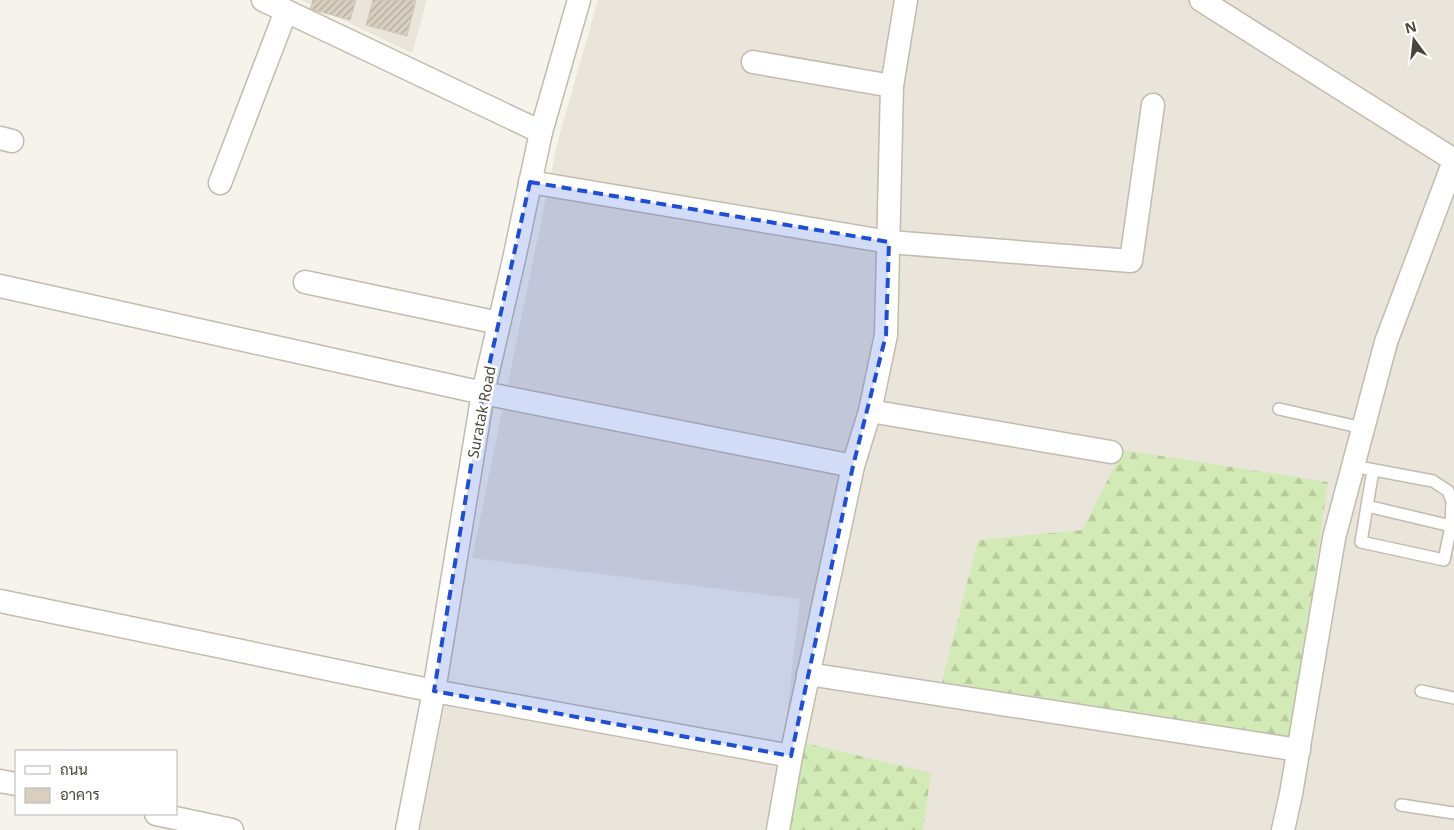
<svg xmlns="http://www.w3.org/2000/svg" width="1454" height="830" font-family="'Noto Sans',Sarabun,sans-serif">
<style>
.residential{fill:#eae5da}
.forest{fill:url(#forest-firs)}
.building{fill:url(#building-hatch);stroke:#d3c7b4}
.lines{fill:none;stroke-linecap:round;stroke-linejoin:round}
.lane-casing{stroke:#c2bbae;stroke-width:14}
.street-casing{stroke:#c2bbae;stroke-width:25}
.lane{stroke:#fff;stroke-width:11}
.street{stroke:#fff;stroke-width:22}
.marked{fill:#1d4ed8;fill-opacity:0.2;stroke:#1d4ed8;stroke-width:4;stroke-dasharray:10 6;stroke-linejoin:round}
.labels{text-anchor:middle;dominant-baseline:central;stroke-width:5;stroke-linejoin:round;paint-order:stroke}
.street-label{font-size:15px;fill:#4b4439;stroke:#fff}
</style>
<defs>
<pattern id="forest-firs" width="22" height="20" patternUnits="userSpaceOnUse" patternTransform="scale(1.25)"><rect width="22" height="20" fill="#d2eab5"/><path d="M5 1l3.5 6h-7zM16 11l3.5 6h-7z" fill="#b6ca9c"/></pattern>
<pattern id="building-hatch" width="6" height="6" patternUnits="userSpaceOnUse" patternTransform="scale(1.25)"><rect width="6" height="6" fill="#d8cfc1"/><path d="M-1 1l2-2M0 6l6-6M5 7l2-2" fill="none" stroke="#b1aa9e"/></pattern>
</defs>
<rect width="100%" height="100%" fill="#f6f3ec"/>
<g class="residential">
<path d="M301,0H427L412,53Z"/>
<path d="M598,0H1454V830H420L444,706L781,767L800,599L472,558L557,144Z"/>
</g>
<g class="forest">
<path d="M1123,450L1328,482L1291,738L942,682L978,540L1082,530Z"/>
<path d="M801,742L931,773L923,830H784Z"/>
</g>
<g class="building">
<path d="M313,0H356L350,20L310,9Z"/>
<path d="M373,0H416L407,36L366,25Z"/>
</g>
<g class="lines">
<defs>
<g id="lane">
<path d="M1279,409L1363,428"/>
<path d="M1353,466L1433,481L1448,491L1452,501L1451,526L1444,560L1361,542L1373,470"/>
<path d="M1367,506L1451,526"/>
<path d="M1421,691L1454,698"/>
<path d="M1401,805L1454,813"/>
</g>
<g id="street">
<path d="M263,0L541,132"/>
<path d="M1201,0L1454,160"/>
<path d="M753,62L892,86"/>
<path d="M0,138L12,141"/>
<path d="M530,182L889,242L1131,261L1153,105"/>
<path d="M220,183L286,11"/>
<path d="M305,282L499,323"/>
<path d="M0,286L483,393L853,466"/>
<path d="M870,411L1111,452"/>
<path d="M0,601L434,691L791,756"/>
<path d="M808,674L1299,750"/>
<path d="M0,781L16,784"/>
<path d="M156,814L232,830"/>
<path d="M407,830L434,691L483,393L514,259L541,132L579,0"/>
<path d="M778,830L791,756L853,466L870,411L886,335L892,86L906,0"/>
<path d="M1283,830L1291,794L1334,538L1386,342L1454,161"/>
</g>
</defs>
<use href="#lane" class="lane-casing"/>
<use href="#street" class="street-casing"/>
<use href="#lane" class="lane"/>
<use href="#street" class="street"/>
</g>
<path class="marked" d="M530,182L889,242L886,335L853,466L791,756L434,691L483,393Z"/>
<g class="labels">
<g class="street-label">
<text transform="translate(481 412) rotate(-79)">Suratak Road</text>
</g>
</g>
<rect x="15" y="750" width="162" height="65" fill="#ffffff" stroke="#b7b4b0"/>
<rect x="25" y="766" width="25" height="8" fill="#ffffff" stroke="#b7b4b0"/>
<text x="60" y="775" font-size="15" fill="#4b4439">ถนน</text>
<rect x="25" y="788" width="25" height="15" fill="#d8cfc1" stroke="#b7b4b0"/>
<text x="60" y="800" font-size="15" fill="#4b4439">อาคาร</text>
<g transform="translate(1414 40) rotate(345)" stroke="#ffffff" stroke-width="4" paint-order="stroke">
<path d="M0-4L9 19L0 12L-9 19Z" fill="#4b4439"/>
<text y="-8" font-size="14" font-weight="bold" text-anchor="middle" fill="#4b4439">N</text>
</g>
</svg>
